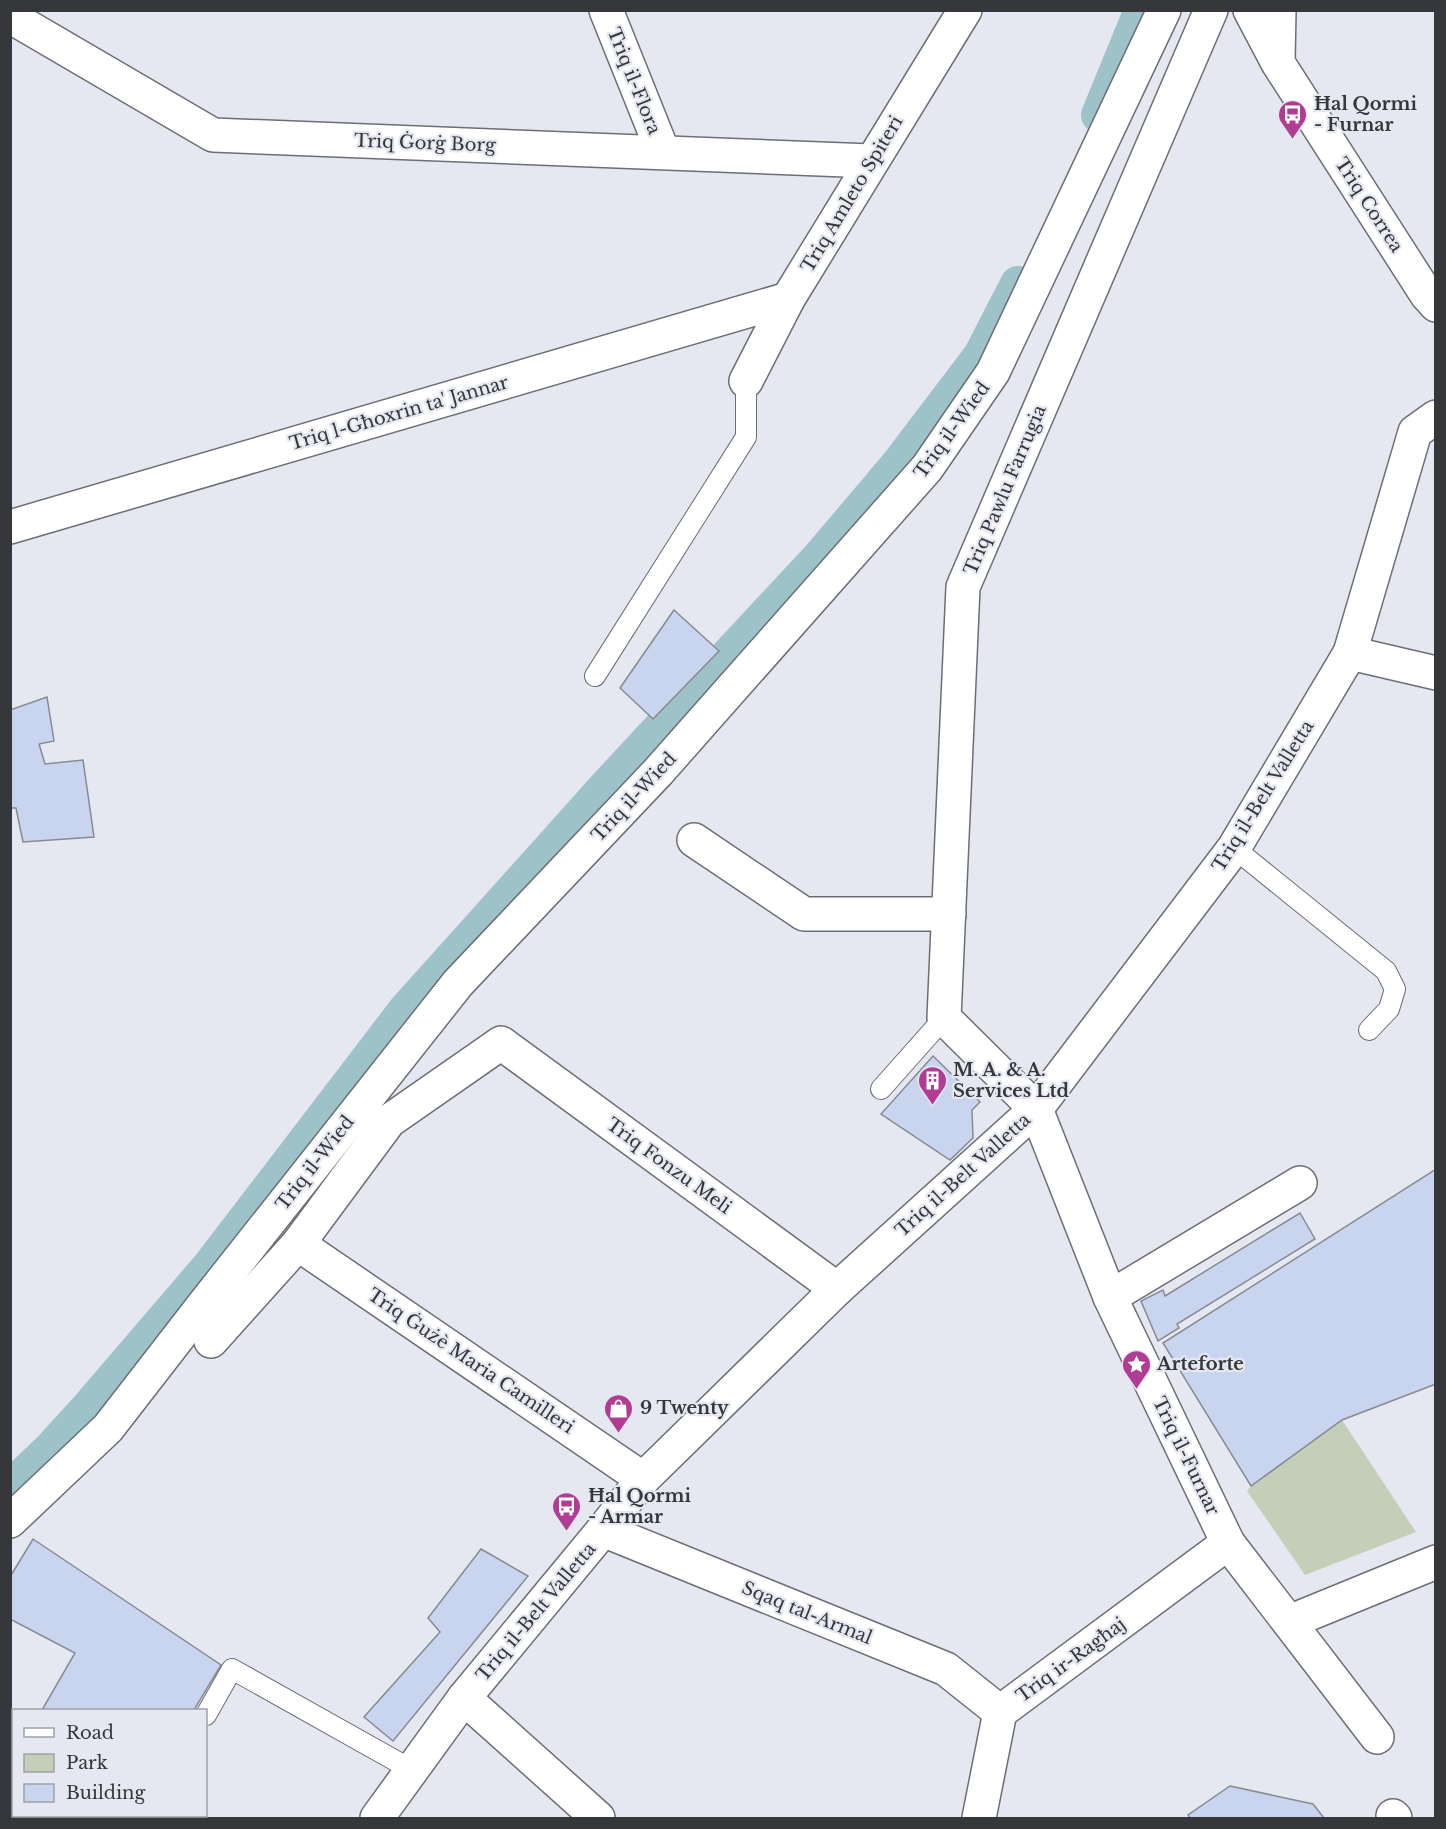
<svg xmlns="http://www.w3.org/2000/svg" width="1446" height="1829" font-family="'Libre Baskerville',serif">
<style>
.green{fill:#c3cfb9}
.lines{fill:none;stroke-linecap:round;stroke-linejoin:round}
.canal{stroke:#9dc2c7;stroke-width:36}
.building{fill:#c9d4ef;stroke:#878a92;stroke-width:1.5}
.lane-casing{stroke:#6c6e76;stroke-width:22}
.street-casing{stroke:#6c6e76;stroke-width:36}
.lane{stroke:#fff;stroke-width:20}
.street{stroke:#fff;stroke-width:33}
.labels{text-anchor:middle;dominant-baseline:central;stroke-width:4.5;stroke-linejoin:round;paint-order:stroke}
.street-label{font-size:18px;fill:#36373a;stroke:#e5e8f1}
.poi-label{font-size:18px;font-weight:bold;fill:#36373a;stroke:#e5e8f1;text-anchor:start}
</style>
<rect width="100%" height="100%" fill="#e5e8f1"/>
<path class="green" d="M1342,1420L1416,1532L1305,1575L1247,1491L1251,1486Z"/>
<g class="lines">
<g class="canal">
<path d="M1099,115L1142,10"/>
<path d="M10,1488L50,1450L91,1405L211,1265L406,1010L607,786L821,556L899,464L981,356L1018,284"/>
</g>
</g>
<g class="building">
<path d="M674,610L719,651L653,719L620,688Z"/>
<path d="M47,697L54,741L39,744L45,764L83,760L94,837L23,842L16,808H10V710Z"/>
<path d="M933,1056L980,1102L972,1110L973,1138L950,1160L881,1114Z"/>
<path d="M1436,1169V1384L1342,1420L1251,1486L1163,1343Z"/>
<path d="M1300,1213L1315,1239L1177,1324L1179,1328L1158,1341L1141,1301L1163,1290L1165,1296Z"/>
<path d="M33,1539L221,1665L194,1710H42L75,1653L10,1619V1577Z"/>
<path d="M481,1549L528,1576L393,1741L364,1717L440,1632L428,1618Z"/>
<path d="M14,1760V1791L10,1789V1765Z"/>
<path d="M1230,1786L1313,1804L1324,1818H1190L1188,1815Z"/>
<path d="M44,1816H132L131,1818H48Z"/>
</g>
<g class="lines">
<defs>
<g id="lane">
<path d="M595,676L746,437V381"/>
<path d="M1234,848L1386,971L1395,989L1389,1009L1369,1030"/>
<path d="M881,1089L944,1018"/>
<path d="M206,1715L232,1669L412,1770"/>
<path d="M146,1818L148,1816"/>
</g>
<g id="street">
<path d="M606,10L663,152"/>
<path d="M1211,10L963,587L944,1018L1036,1109L1110,1297L1228,1543L1377,1737"/>
<path d="M1250,10L1278,63L1427,295L1436,305"/>
<path d="M11,17L213,135L871,161"/>
<path d="M1278,61L1279,10"/>
<path d="M746,381L788,299L965,10"/>
<path d="M10,527L788,299"/>
<path d="M1350,653L1436,673"/>
<path d="M694,840L804,914H949"/>
<path d="M298,1244L643,1479"/>
<path d="M1110,1297L1300,1183"/>
<path d="M211,1341L298,1244L389,1121L501,1043L837,1289"/>
<path d="M10,1521L108,1428L201,1308L458,983L658,772L927,468L993,372L1164,10"/>
<path d="M603,1530L946,1669L1000,1712"/>
<path d="M1289,1622L1436,1562"/>
<path d="M464,1698L598,1818"/>
<path d="M1393,1816L1395,1818"/>
<path d="M377,1818L464,1698L603,1530L643,1479L837,1289L1036,1109L1234,848L1350,653L1415,432L1436,417"/>
<path d="M979,1818L1000,1712L1228,1543"/>
</g>
</defs>
<use href="#lane" class="lane-casing"/>
<use href="#street" class="street-casing"/>
<use href="#lane" class="lane"/>
<use href="#street" class="street"/>
</g>
<defs>
<symbol id="bus-pin" viewBox="-11 -11 22 30"><path d="M0 17L-7.5 6A9.5 9.5 0 1 1 7.5 6Z" fill="#b03c94" stroke="#e5e8f1"/><path d="M-5-6H5V4H4V6H2V4H-2V6H-4V4H-5ZM-3.5-4V0h7V-4ZM-3.5 1.2v1.5H-2V1.2ZM2 1.2v1.5H3.5V1.2Z" fill="#fff"/></symbol>
<symbol id="building-pin" viewBox="-11 -11 22 30"><path d="M0 17L-7.5 6A9.5 9.5 0 1 1 7.5 6Z" fill="#b03c94" stroke="#e5e8f1"/><path d="M-4-6H4V6H1V3H-1V6H-4ZM-2.5-4.3h1.7v1.8h-1.7ZM.8-4.3h1.7v1.8H.8ZM-2.5-1h1.7V.8h-1.7ZM.8-1h1.7V.8H.8Z" fill="#fff"/></symbol>
<symbol id="sight-pin" viewBox="-11 -11 22 30"><path d="M0 17L-7.5 6A9.5 9.5 0 1 1 7.5 6Z" fill="#b03c94" stroke="#e5e8f1"/><path d="M0-6L1.8-2.2L6-1.7L2.9 1.2L3.7 5.4L0 3.3L-3.7 5.4L-2.9 1.2L-6-1.7L-1.8-2.2Z" fill="#fff"/></symbol>
<symbol id="shop-pin" viewBox="-11 -11 22 30"><path d="M0 17L-7.5 6A9.5 9.5 0 1 1 7.5 6Z" fill="#b03c94" stroke="#e5e8f1"/><path d="M-5-2.5h2.3a2.7 3.5 0 0 1 5.4 0H5L5.5 6h-11ZM-1.5-2.5h3a1.5 2.3 0 0 0-3 0Z" fill="#fff"/></symbol>
</defs>
<g fill-rule="evenodd">
<use href="#bus-pin" x="1276" y="98" width="33" height="45"/>
<use href="#building-pin" x="916" y="1064" width="33" height="45"/>
<use href="#sight-pin" x="1120" y="1348" width="33" height="45"/>
<use href="#shop-pin" x="602" y="1392" width="33" height="45"/>
<use href="#bus-pin" x="550" y="1490" width="33" height="45"/>
</g>
<g class="labels">
<g class="street-label">
<text transform="translate(634 81) rotate(68)">Triq il-Flora</text>
<text transform="translate(425 143) rotate(2)">Triq Ġorġ Borg</text>
<text transform="translate(852 194) rotate(-59)">Triq Amleto Spiteri</text>
<text transform="translate(1369 205) rotate(57)">Triq Correa</text>
<text transform="translate(399 413) rotate(-16)">Triq l-Għoxrin ta' Jannar</text>
<text transform="translate(952 430) rotate(-54)">Triq il-Wied</text>
<text transform="translate(1005 490) rotate(-67)">Triq Pawlu Farrugia</text>
<text transform="translate(1263 796) rotate(-58)">Triq il-Belt Valletta</text>
<text transform="translate(634 797) rotate(-47)">Triq il-Wied</text>
<text transform="translate(315 1163) rotate(-52)">Triq il-Wied</text>
<text transform="translate(669 1166) rotate(36)">Triq Fonzu Meli</text>
<text transform="translate(963 1175) rotate(-42)">Triq il-Belt Valletta</text>
<text transform="translate(471 1361) rotate(34)">Triq Ġużè Maria Camilleri</text>
<text transform="translate(1186 1456) rotate(64)">Triq il-Furnar</text>
<text transform="translate(536 1612) rotate(-50)">Triq il-Belt Valletta</text>
<text transform="translate(807 1613) rotate(22)">Sqaq tal-Armal</text>
<text transform="translate(1071 1660) rotate(-36)">Triq ir-Ragħaj</text>
</g>
<g class="poi-label">
<text x="1314" y="104">Ħal Qormi<tspan x="1314" dy="21">- Furnar</tspan></text>
<text x="953" y="1070">M. A. &amp; A.<tspan x="953" dy="21">Services Ltd</tspan></text>
<text x="1157" y="1364">Arteforte</text>
<text x="640" y="1408">9 Twenty</text>
<text x="588" y="1496">Ħal Qormi<tspan x="588" dy="21">- Armar</tspan></text>
</g>
</g>
<rect width="1446" height="1829" fill="none" stroke="#36373a" stroke-width="24"/>
<rect x="12" y="1709" width="195" height="108" fill="#e5e8f1" stroke="#9fa1a8" stroke-width="1.5"/>
<rect x="24" y="1728" width="30" height="9" fill="#ffffff" stroke="#9fa1a8" stroke-width="1.5"/>
<text x="66" y="1739" font-size="18" fill="#36373a">Road</text>
<rect x="24" y="1754" width="30" height="18" fill="#c3cfb9" stroke="#9fa1a8" stroke-width="1.5"/>
<text x="66" y="1769" font-size="18" fill="#36373a">Park</text>
<rect x="24" y="1784" width="30" height="18" fill="#c9d4ef" stroke="#9fa1a8" stroke-width="1.5"/>
<text x="66" y="1799" font-size="18" fill="#36373a">Building</text>
</svg>
